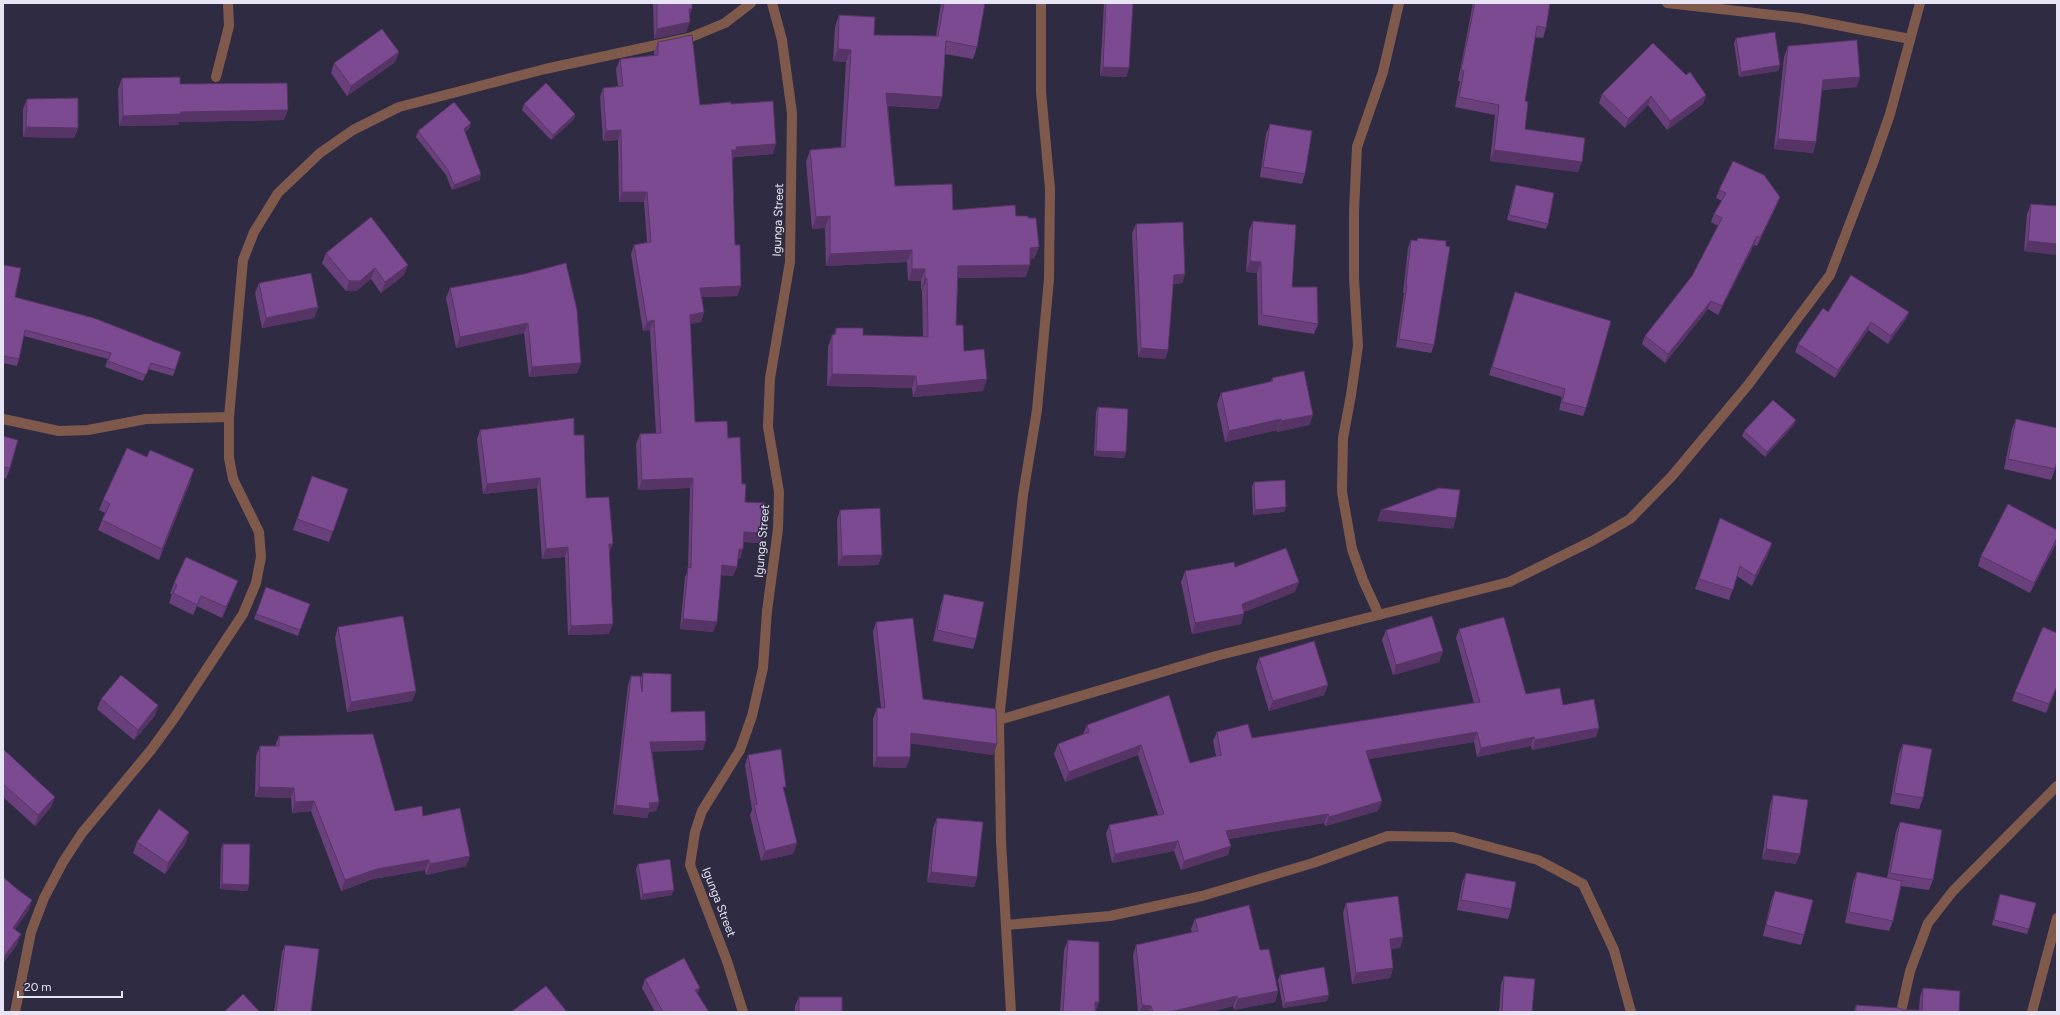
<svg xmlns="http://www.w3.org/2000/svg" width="2060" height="1015" font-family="Figtree,sans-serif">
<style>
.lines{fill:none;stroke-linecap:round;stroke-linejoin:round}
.minor{stroke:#7f5a4c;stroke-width:10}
.wall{fill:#6a407c}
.shaded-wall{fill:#563465}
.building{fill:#7b4a90;stroke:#563465}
.labels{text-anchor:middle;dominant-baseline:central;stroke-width:3;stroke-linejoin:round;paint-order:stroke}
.street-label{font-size:12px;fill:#e7e5f4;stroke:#2f2b42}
</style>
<rect width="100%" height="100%" fill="#2f2b42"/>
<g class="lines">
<g class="minor">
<path d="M1667,3L1800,18L1910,39"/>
<path d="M216,77L229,26L228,3"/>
<path d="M3,419L59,431L88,430L146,419L229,417"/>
<path d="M1379,615L1363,580L1352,549L1342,492L1343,438L1351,395L1358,346L1354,278V211L1357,147L1383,72L1399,3"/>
<path d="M999,720L1216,656L1509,582L1592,541L1630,519L1672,476L1748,385L1830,275L1873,163L1890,114L1920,3"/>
<path d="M1006,925L1110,916L1202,896L1313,863L1388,836L1453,837L1538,860L1583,884L1614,950L1631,1012"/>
<path d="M15,1012L31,932L44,898L63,862L82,833L151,750L175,717L243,614L256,583L261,557L259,532L233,479L229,458V417L243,260L254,232L278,193L320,153L353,130L399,107L545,69L689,38L725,23L751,3"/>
<path d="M743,1012L727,961L690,865L695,832L702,811L740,750L752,716L763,668L767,611L778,529L779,492L768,427L770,378L790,262L792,113L782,40L772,3"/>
<path d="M1011,1012L1001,841L999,720L1023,495L1037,410L1049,279L1050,189L1041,92V3"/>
<path d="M1901,1012L1910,971L1928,923L1953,891L2057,786"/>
<path d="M2032,1012L2057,918"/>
</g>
</g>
<g class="wall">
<path d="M653,3H692L686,32L654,39Z"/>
<path d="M941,3H985L977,47L973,59L945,54L942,97L938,109L888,106L895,186L953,210L1016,216L1028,218L1039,247L1034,259H1030L1026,277L958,278L956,325L964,351L983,391L913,397L912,388L827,386L828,347L832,335H834L836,328L863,335L923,337L922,290H921V281H908L907,262L826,266L825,228L812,229L806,162L810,150L841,147L846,62L833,61L835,27L839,15L874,35L936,36Z"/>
<path d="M1104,3H1133L1129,68L1126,77L1100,76Z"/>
<path d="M1473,3H1550L1546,28L1543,38L1535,37L1525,101V129L1578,172L1490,161L1495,115L1455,107L1460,81H1458Z"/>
<path d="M1736,38L1780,65L1778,71L1739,77L1734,43Z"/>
<path d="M658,42L700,105L731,104L773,154L734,157L733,160H732L735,245L741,286L737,296L702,297L704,312L701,322L690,324L695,422L728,438L742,484L745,502L760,543L744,542L740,559H738L737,567L733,576L721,575L713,632L680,629L685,577L688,570L690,488L638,490L636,444L640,434L656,433L650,330L643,331L631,254L634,245L647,242L644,202H619L618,140L603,141L600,97L603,88L618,87L616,69L620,59L654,55V52Z"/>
<path d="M1788,46L1857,87L1822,90L1816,142L1813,153L1774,149L1784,57Z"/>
<path d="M399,52L395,62L347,96L331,73L334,63Z"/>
<path d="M122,78L180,84L284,120L179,122L178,125L119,126L118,89Z"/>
<path d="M1602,94L1706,95L1703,104L1667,130L1648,105L1625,128L1599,103Z"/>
<path d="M27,99L78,128L74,138L23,137V109Z"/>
<path d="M524,104L575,114L574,119L551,140L522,110Z"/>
<path d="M471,123L469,129L465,132L480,180L452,190L446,175L416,137L418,131Z"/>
<path d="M1270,124L1305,174L1302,184L1260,177L1266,134Z"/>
<path d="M1516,185L1548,224L1546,229L1507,220L1514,190Z"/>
<path d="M1719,190L1777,205L1757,246L1754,245L1718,315L1708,309L1665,363L1642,344L1645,336L1692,276L1718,226L1711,222L1714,214L1722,201L1716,198Z"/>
<path d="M2031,204L2057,206V255L2024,251L2027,214Z"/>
<path d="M1253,221L1292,287L1318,324L1314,334L1258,325L1257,273L1246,272L1249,231Z"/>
<path d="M1136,224L1185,274L1182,283L1173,284L1168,350L1165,359L1138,357L1132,233Z"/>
<path d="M1418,238L1434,345L1431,353L1396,347L1404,293H1403L1408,248L1411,240L1417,241Z"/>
<path d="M326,253L404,275L381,293L371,279L356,291H346L322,263Z"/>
<path d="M3,265L15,297L175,370L173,376L148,369L143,381L105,367L108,359L24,336L19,359L17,366L3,363Z"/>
<path d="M524,274L581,363L577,373L529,377L524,333L456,348L446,298L450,288Z"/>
<path d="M259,283L318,307L314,318L262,328L255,293Z"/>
<path d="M1515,292L1586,408L1583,416L1559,410L1562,397L1489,375Z"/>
<path d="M1828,312H1909L1906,319L1888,344L1868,330L1835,378L1795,352L1798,344Z"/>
<path d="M1272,378L1313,415L1309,425L1277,432V430L1225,442L1217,404L1221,393L1271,382Z"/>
<path d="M1098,407L1126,452L1124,458L1094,456L1096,412Z"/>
<path d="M2016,419L2055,469L2051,480L2004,469L2012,429Z"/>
<path d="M1796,420L1794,425L1765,457L1742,436L1744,431Z"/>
<path d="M480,430L574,435L586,498L609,554V634L568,635L565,557L542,559L537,488L483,494L477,439Z"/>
<path d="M3,436L10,468L6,479L3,478Z"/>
<path d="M312,476L348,489L329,542L293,530Z"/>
<path d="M191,480L159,560L98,530L105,513L99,510L103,500Z"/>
<path d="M1254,482L1286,507L1284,512L1253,515L1252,487Z"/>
<path d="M840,510L882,555L878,565L838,566L837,520Z"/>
<path d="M1720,518L1772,543L1768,554L1752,586L1737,576L1729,600L1695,589Z"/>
<path d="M2057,542L2030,593L1978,566L1981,556Z"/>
<path d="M1235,567L1295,592L1244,612L1241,624L1192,634L1181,582L1185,571Z"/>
<path d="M238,581L234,591L222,618L197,606L193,615L169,603L172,594H170L174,583Z"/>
<path d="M266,587L310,604L298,636L254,619Z"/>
<path d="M944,594L976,639L973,649L933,641L941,604Z"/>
<path d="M876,622L923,699L997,744L993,755L910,743V757L906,768L873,767V719L877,708H881L873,632Z"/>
<path d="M338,627L416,691L412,701L347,712L335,638Z"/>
<path d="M1459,629L1526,694L1563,705L1599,728L1596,737L1532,750L1531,746L1477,757L1474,742L1369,759L1378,811L1325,826L1324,823L1229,839L1228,855L1181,870L1174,851L1112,863L1106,834L1109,825L1158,815L1138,755L1065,782L1054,754L1058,744L1083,734L1087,725L1190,763L1216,756L1213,741L1217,732L1252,738L1474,703L1456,638Z"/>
<path d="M1386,630L1443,651L1439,662L1393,675L1382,640Z"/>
<path d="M2057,633V687L2046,713L2012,701L2015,692Z"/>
<path d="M1259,658L1328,685L1324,695L1269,711L1256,668Z"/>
<path d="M643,673L671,712L703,750L652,751L659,802L656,811L649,812L647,818L613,814L628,685L631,676L640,679Z"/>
<path d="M101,699L158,705L155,716L134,740L97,709Z"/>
<path d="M279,736L395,811L423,816L470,856L466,866L426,875L425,870L373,879L341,891L311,811L292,813L291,798L255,797L256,756L260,746H275Z"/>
<path d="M1903,744L1923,798L1919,809L1890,804L1899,754Z"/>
<path d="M3,749L55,797L51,807L35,826L3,797Z"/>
<path d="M748,755L784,792L797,843L793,854L761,861L750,815L752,810L745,765Z"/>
<path d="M1773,795L1796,864L1762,859L1770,805Z"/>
<path d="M937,818L977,877L974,887L927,882L933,828Z"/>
<path d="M1900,822L1933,880L1929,890L1901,886L1893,921L1889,931L1845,923L1853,882L1857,872L1887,878L1896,832Z"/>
<path d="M137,842H186L165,874L133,853Z"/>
<path d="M223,844L249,885L247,891L220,889L221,849Z"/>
<path d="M638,864L672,895L641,900L636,869Z"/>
<path d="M1466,873L1511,909L1508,919L1457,910L1462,883Z"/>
<path d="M1775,891L1804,935L1801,945L1763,936L1771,901Z"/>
<path d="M2000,894L2029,929L2027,934L1992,925L1998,899Z"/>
<path d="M1346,903L1403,937L1400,948L1391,949L1393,968L1390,978L1352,984L1343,913Z"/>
<path d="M1195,919L1260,950L1278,991L1275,1002L1234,1010L1233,1006L1210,1012H1138L1133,955L1136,945L1192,932L1191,929Z"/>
<path d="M1068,940L1096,1012H1060L1064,950Z"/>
<path d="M285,945L311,1012H274L282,952Z"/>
<path d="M1280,975L1327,1001L1283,1008L1278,980Z"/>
<path d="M1504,976L1532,1012H1499L1501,984Z"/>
<path d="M645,979L698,994L709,1012H655L642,988Z"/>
<path d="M1923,988L1959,1012H1854L1856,1005L1903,1010H1919L1920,997Z"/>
<path d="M799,997L842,1012H795V1006Z"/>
</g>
<g class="shaded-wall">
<path d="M689,9H692L689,20Z"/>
<path d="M690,22L686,32L654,39L657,29Z"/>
<path d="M838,49L851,50L846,62L833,61Z"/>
<path d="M399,52L395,62L347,96L351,86Z"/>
<path d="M1780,65L1778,71L1739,77L1741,72Z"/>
<path d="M1103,67L1129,68L1126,77L1100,76Z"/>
<path d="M1860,77L1857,87L1819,90L1823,80Z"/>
<path d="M886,93L942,97L938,109L882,105Z"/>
<path d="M1706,95L1703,104L1667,130L1670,121Z"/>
<path d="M1651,96L1648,105L1625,128L1628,119Z"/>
<path d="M288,110L284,120L179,122L178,125L119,126L123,116L181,112Z"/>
<path d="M575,114L574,119L551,140L553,135Z"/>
<path d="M471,123L469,129L462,134L464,129Z"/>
<path d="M26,127L78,128L74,138L23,137Z"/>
<path d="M621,130L618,140L603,141L606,131Z"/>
<path d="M1778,139L1816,142L1813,153L1774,149Z"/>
<path d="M776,144L773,154L734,157L733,160H728L732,150L736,147Z"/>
<path d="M1494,150L1582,162L1578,172L1490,161Z"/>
<path d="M481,174L480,180L452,190L454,185Z"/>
<path d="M622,192H647L644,202H619Z"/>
<path d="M1780,197L1777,205L1757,246L1760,238Z"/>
<path d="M830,216L825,228L812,229L816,217Z"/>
<path d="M1757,236L1754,245L1718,315L1722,306Z"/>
<path d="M2028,241L2057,244V255L2024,251Z"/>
<path d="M1039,247L1034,259L1025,260L1030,248Z"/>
<path d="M912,250L907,262L826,266L830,254Z"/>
<path d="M1250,261L1261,262L1257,273L1246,272Z"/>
<path d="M408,265L404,275L381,293L385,282Z"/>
<path d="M1030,265L1026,277L954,278L958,266Z"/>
<path d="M375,268L371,279L356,291H346L349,281Z"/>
<path d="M912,269H925L921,281H908Z"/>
<path d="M1185,274L1182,283L1171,284L1174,275Z"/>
<path d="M925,278L927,279L922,290H921Z"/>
<path d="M741,286L737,296L697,297L700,288Z"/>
<path d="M1711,301L1708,309L1665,363L1668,354Z"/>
<path d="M318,307L314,318L262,328L266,318Z"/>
<path d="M704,312L701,322L686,324L690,315Z"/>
<path d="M1909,312L1906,319L1888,344L1891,336Z"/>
<path d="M654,320L650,330L643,331L647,322Z"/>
<path d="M1871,322L1868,330L1835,378L1838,370Z"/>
<path d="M528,323L524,333L456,348L460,337Z"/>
<path d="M1141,348L1168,350L1165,359L1138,357Z"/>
<path d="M581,363L577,373L529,377L532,367Z"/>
<path d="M832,374L916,376L912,388L827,386Z"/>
<path d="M987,379L983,391L913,397L917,386Z"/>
<path d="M1313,415L1309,425L1277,432L1281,421Z"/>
<path d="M1281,419L1277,430L1225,442L1229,431Z"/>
<path d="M1796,420L1794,425L1765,457L1767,452Z"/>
<path d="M1096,451L1126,452L1124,458L1094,456Z"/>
<path d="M194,469L191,480L159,560L162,549Z"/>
<path d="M540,478L537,488L483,494L487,484Z"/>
<path d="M693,478L690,488L638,490L642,480Z"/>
<path d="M1286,507L1284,512L1253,515L1255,510Z"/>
<path d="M1381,510L1456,518L1453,529L1377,521Z"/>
<path d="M744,532L764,533L760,543L741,542Z"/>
<path d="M2057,538V541L2030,593L2034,583Z"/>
<path d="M1772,543L1768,554L1752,586L1755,576Z"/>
<path d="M609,544H613L609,554Z"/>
<path d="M568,547L565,557L542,559L546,549Z"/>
<path d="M739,549H743L740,559H735Z"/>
<path d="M882,555L878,565L838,566L842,556Z"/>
<path d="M722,565L737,567L733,576L718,575Z"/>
<path d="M238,581L234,591L222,618L226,607Z"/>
<path d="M1299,582L1295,592L1239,614L1242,604Z"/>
<path d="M1244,614L1241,624L1192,634L1195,623Z"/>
<path d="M683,619L717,622L713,632L680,629Z"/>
<path d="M613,624L609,634L568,635L571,626Z"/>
<path d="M1443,651L1439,662L1393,675L1396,665Z"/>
<path d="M1328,685L1324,695L1269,711L1273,701Z"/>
<path d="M2057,686V687L2046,713L2049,704Z"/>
<path d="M416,691L412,701L347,712L351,702Z"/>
<path d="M158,705L155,716L134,740L138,730Z"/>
<path d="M1599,728L1596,737L1532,750L1535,740Z"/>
<path d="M1477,732L1474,742L1363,760L1366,751Z"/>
<path d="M911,733L997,744L993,755L907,743Z"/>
<path d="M1534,737L1531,746L1477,757L1481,748Z"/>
<path d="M706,741L703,750L647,752L650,742Z"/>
<path d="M1141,745L1138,755L1065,782L1069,772Z"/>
<path d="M877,757H910L906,768L873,767Z"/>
<path d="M259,787L294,788L291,798L255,797Z"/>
<path d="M55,797L51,807L35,826L38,815Z"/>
<path d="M314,801L311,811L292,813L295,802Z"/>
<path d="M1382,801L1378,811L1325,826L1329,817Z"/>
<path d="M659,802L656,811L649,812L647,818L613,814L616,805L649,803Z"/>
<path d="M1328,814L1324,823L1223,840L1226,831Z"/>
<path d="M189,832L186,842L165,874L168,863Z"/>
<path d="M1178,841L1174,851L1112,863L1115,854Z"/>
<path d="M797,843L793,854L761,861L765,851Z"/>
<path d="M1231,846L1228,855L1181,870L1184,861Z"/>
<path d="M1766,849L1800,854L1796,864L1762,859Z"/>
<path d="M470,856L466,866L426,875L430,864Z"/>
<path d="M429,860L425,870L373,879L341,891L345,880L377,869Z"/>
<path d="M931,872L977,877L974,887L927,882Z"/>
<path d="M222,884L249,885L247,891L220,889Z"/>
<path d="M674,890L672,895L641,900L643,894Z"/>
<path d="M32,900L29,910L9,938L13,928Z"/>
<path d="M21,934L17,945L3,964V958Z"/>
<path d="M1403,937L1400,948L1386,949L1390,939Z"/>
<path d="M1393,968L1390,978L1352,984L1356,973Z"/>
<path d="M700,988L697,996L695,990Z"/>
<path d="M1278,991L1275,1002L1234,1010L1238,999Z"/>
<path d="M1329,995L1327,1001L1283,1008L1285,1003Z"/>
<path d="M1237,996L1233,1006L1210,1012H1170Z"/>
<path d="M1095,1002H1099L1096,1012H1092Z"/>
<path d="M1142,1005L1151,1006L1149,1012H1140Z"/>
</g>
<g class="building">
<path d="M657,3H692V9H689L690,22L657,29Z"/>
<path d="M944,3H985L977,47L946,41L942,97L886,93L895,186L952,184L953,210L1015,205L1016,216H1028V218H1036L1039,247L1030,248V265L958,266L956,325H963L964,351L984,349L987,379L917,386L916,376L832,374V335L836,334V328H863V335L928,337L927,279L925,278V269H912V250L830,254V216L816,217L810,150L845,147L851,50L838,49L839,15L875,17L874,35L938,36Z"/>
<path d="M1106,3H1133L1129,68L1103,67Z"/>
<path d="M1475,3H1550L1546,28L1537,26L1525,101L1528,102L1525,129L1585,138L1582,162L1494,150L1499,105L1459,97L1464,71L1461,70Z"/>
<path d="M382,29L399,52L351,86L334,63Z"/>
<path d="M1775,32L1780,65L1741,72L1736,38Z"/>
<path d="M692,35L700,105L731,102V104L773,101L776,144L736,147L737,150H732L735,245H740L741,286L700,288L704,312L690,315L695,422L727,421L728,438L740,437L742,484H746L745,502L765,503L764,533L744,532L743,549H739L737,567L722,565L717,622L683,619L688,567L691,568L693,478L642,480L640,434L661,433L654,320L647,322L634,245L651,242L647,192H622L621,130L606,131L603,88L623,86L620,59L658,55V42Z"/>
<path d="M1857,40L1860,77L1823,80L1816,142L1778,139L1788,46Z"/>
<path d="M1653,43L1686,75L1690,72L1706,95L1670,121L1651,96L1628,119L1602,94Z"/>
<path d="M180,77V84L287,83L288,110L181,112V114L123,116L122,78Z"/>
<path d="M546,83L575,114L553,135L524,104Z"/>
<path d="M78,98V128L26,127L27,99Z"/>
<path d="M454,102L471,123L464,129L481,174L454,185L448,170L418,131Z"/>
<path d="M1270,124L1312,131L1305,174L1263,167Z"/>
<path d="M1733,161L1764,175L1780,197L1760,238L1757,236L1722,306L1711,301L1668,354L1645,336L1692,276L1722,218L1714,214L1726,193L1719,190Z"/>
<path d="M1516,185L1554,193L1548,224L1509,215Z"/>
<path d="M2031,204L2057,206V244L2028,241Z"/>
<path d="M371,217L408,265L385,282L375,268L360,281H349L326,253Z"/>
<path d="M1253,221L1296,225L1292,287H1317L1318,324L1262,315L1261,262L1250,261Z"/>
<path d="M1183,222L1185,274L1174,275L1168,350L1141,348L1136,224Z"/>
<path d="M1418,238L1446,241V246L1450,247L1434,345L1399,339L1407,285L1406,284L1411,240L1417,241Z"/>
<path d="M566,263L577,310L581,363L532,367L528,323L460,337L450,288L524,274Z"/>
<path d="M3,265L21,268L15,297L94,318L181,352L175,370L151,363L146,375L108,361L111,353L25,330L19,359L3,356Z"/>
<path d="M311,273L318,307L266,318L259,283Z"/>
<path d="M1851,275L1909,312L1891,336L1871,322L1838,370L1798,344L1823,308L1828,312Z"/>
<path d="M1515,292L1611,321L1586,408L1562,402L1565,389L1492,367Z"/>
<path d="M1304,371L1313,415L1281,421V419L1229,431L1221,393L1273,381L1272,378Z"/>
<path d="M1773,400L1796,420L1767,452L1744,431Z"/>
<path d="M1098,407L1128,409L1126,452L1096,451Z"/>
<path d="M574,418V435H584L586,498L609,497L613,544H609L613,624L571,626L568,547L546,549L540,478L487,484L480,430Z"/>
<path d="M2016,419L2057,428V461L2055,469L2008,459Z"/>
<path d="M3,436L18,440L10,468L3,467Z"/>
<path d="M127,448L147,457L150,450L194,469L162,549L102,520L110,504L103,500Z"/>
<path d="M312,476L348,489L333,532L297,519Z"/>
<path d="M1285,480L1286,507L1255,510L1254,482Z"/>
<path d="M1439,488L1460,490L1456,518L1381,510Z"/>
<path d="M2008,504L2057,530V538L2034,583L1981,556Z"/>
<path d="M880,508L882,555L842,556L840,510Z"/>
<path d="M1720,518L1772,543L1755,576L1740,566L1733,590L1699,579Z"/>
<path d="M1286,548L1299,582L1242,604L1244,614L1195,623L1185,571L1234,562L1235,567Z"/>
<path d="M186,557L238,581L226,607L201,596L197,605L173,593L177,585L174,583Z"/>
<path d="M266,587L310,604L300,630L256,614Z"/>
<path d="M944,594L984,602L976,639L937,630Z"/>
<path d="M403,616L416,691L351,702L338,627Z"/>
<path d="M1432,616L1443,651L1396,665L1386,630Z"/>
<path d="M1504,617L1526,694L1560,688L1563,705L1594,699L1599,728L1535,740L1534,737L1481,748L1477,732L1366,751L1382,801L1329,817L1328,814L1226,831L1231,846L1184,861L1178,841L1115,854L1109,825L1164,814L1141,745L1069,772L1058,744L1089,732L1087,725L1169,695L1190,763L1221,755L1217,732L1248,724L1252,738L1480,702L1459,629Z"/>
<path d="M913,618L923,699L996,709L997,744L911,733L910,757H877V708H885L876,622Z"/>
<path d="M2043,627L2057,633V686L2049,704L2015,692Z"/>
<path d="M1314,641L1328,685L1273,701L1259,658Z"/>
<path d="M643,673L671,674V712L705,711L706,741L650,742L659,802L649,803L650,809L616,805L631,676H640L642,692Z"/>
<path d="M121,675L158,705L138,730L101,699Z"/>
<path d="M373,734L395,811L422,806L423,816L460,808L470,856L430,864L429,860L377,869L345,880L314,801L295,802L294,788L259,787L260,746H279V736Z"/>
<path d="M1903,744L1932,749L1923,798L1894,793Z"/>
<path d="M3,749L55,797L38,815L3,784Z"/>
<path d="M781,749L786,787H783L797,843L765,851L754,805L757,804L748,755Z"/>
<path d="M1773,795L1808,800L1800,854L1766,849Z"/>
<path d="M159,809L189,832L168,863L137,842Z"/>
<path d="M937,818L983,822L977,877L931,872Z"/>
<path d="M1900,822L1942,830L1933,880L1890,873Z"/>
<path d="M223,844H250L249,885L222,884Z"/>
<path d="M670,859L674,890L643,894L638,864Z"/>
<path d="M1857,872L1902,881L1893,921L1849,912Z"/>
<path d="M1466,873L1516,882L1511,909L1461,900Z"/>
<path d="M3,877L17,889L32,900L13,928L21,934L3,958Z"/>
<path d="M1775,891L1813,900L1804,935L1766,925Z"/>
<path d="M2000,894L2036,903L2029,929L1994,920Z"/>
<path d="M1398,896L1403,937L1390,939L1393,968L1356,973L1346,903Z"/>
<path d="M1249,905L1260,950L1269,949L1278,991L1238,999L1237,996L1170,1012H1153L1151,1006L1142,1005L1136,945L1198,931L1195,919Z"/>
<path d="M1068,940L1099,942V1002H1095V1012H1063Z"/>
<path d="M285,945L319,949L311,1012H276Z"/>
<path d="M684,958L700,988L695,990L709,1012H663L645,979Z"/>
<path d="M1324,967L1329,995L1285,1003L1280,975Z"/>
<path d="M1504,976L1535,979L1532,1012H1502Z"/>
<path d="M546,986L567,1012H511Z"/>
<path d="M1923,988L1960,991L1959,1012H1856V1005L1899,1008L1903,1010H1922Z"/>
<path d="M243,994L260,1012H224Z"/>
<rect x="799" y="997" width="43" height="15"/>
</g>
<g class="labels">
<g class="street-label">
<text transform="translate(778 220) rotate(-88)">Igunga Street</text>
<text transform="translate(762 541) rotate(-85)">Igunga Street</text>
<text transform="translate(719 902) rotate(69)">Igunga Street</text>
</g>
</g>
<rect width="2060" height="1015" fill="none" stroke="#e7e5f4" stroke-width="8"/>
<path d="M18 991v6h104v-6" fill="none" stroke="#e7e5f4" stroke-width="2"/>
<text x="24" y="991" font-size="12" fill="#e7e5f4" stroke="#2f2b42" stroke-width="3" paint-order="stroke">20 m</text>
</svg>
